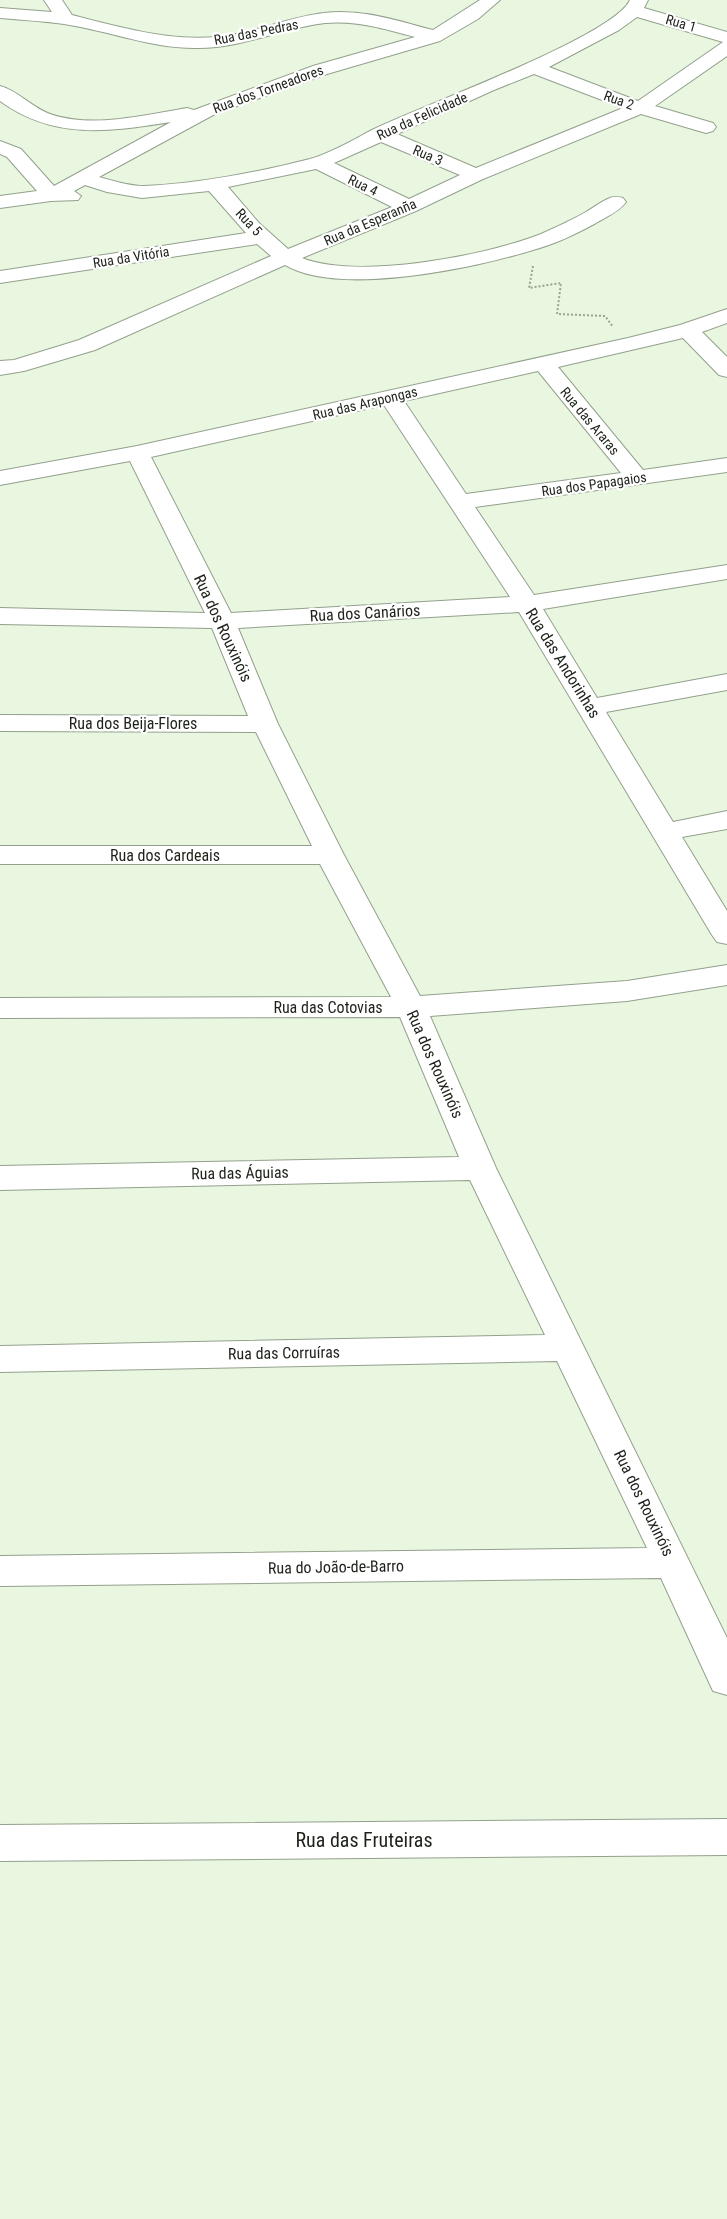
<svg xmlns="http://www.w3.org/2000/svg" width="727" height="2219" font-family="'Roboto Condensed',sans-serif">
<style>
.lines{fill:none;stroke-linecap:round;stroke-linejoin:round}
.minor-casing{stroke:#93a08c;stroke-width:2}
.path{stroke:#98a392;stroke-width:2;stroke-dasharray:2 2;stroke-linecap:butt}
.minor{fill:#fff;fill-rule:evenodd}
.labels{text-anchor:middle;dominant-baseline:central;stroke-width:4.5;stroke-linejoin:round;paint-order:stroke}
.far-street-label{font-size:14px;fill:#1d221a;stroke:#fff}
.street-label{font-size:16px;fill:#1d221a;stroke:#fff}
.near-street-label{font-size:20px;fill:#1d221a;stroke:#fff}
</style>
<rect width="100%" height="100%" fill="#e9f7e1"/>
<g class="lines">
<defs>
<g id="minor">
<path d="M44,0H62L72,15C119,27 167,41 216,37C253,34 288,17 324,13C361,8 398,21 433,30L480,0H500L478,19L440,41L327,74L215,114L99,177C113,181 130,186 144,186C195,184 260,172 310,159C331,153 353,140 372,130C418,107 613,37 630,0H648L644,8L727,32V56L655,106L713,123L716,127L713,131L706,133L641,114L483,179L416,211L302,258C358,280 485,256 541,234C556,227 572,220 586,212C594,207 602,201 610,198C615,196 618,197 623,198L626,202C620,211 606,217 596,223C576,234 555,244 533,250C475,268 338,297 285,265L95,350L24,371L0,375V361L14,360L79,340L271,256L257,244L0,283V271L246,233L209,191L142,198L107,192L85,185L74,191L81,196L78,200L51,201L0,208V196L37,191L7,157L0,154V141L21,149L54,186L171,122C108,132 54,140 0,101V86C19,91 33,109 53,115C94,128 145,115 187,108L194,110L313,66L415,37C386,29 356,20 325,23C282,28 243,48 199,48C152,49 110,31 64,24C43,21 21,20 0,18V8L52,12ZM637,17L723,42L638,101L549,67L619,30ZM534,74L623,108L476,168L397,134L494,90ZM381,142L460,175L409,199L334,163ZM316,169L392,207L288,249L259,223L228,187Z"/>
<path d="M727,309V323L702,332L727,357V377L719,375L683,338L558,367L643,470L727,458V472L475,507L534,595L727,565V579L543,609L597,698L727,674V690L606,712L673,822L727,811V829L682,837L727,911V944L717,942L712,935L519,612L238,628L278,724L344,855L420,996L627,981L727,965V985L627,1001L430,1016L496,1168L727,1638V1695L713,1691L661,1578L0,1586V1556L647,1548L557,1361L0,1372V1346L545,1335L470,1180L0,1190V1166L459,1157L400,1017L0,1018V998L391,997L320,864H0V846H312L256,732L0,731V715L248,716L212,628L0,624V608L205,613L130,461L0,485V471L137,446L628,338L680,325ZM538,371L621,473L466,494L404,401ZM384,405L510,597L231,613L151,457Z"/>
<path d="M727,1819V1855L0,1861V1825Z"/>
</g>
</defs>
<use href="#minor" class="minor-casing"/>
<path class="path" d="M533,266L529,288L561,283L557,314L605,316L613,327"/>
<use href="#minor" class="minor"/>
</g>
<g class="labels">
<g class="far-street-label">
<text transform="translate(681 23) rotate(16)">Rua 1</text>
<text transform="translate(256 32) rotate(-11)">Rua das Pedras</text>
<text transform="translate(268 89) rotate(-20)">Rua dos Torneadores</text>
<text transform="translate(619 100) rotate(20)">Rua 2</text>
<text transform="translate(422 116) rotate(-24)">Rua da Felicidade</text>
<text transform="translate(428 155) rotate(23)">Rua 3</text>
<text transform="translate(363 185) rotate(26)">Rua 4</text>
<text transform="translate(249 222) rotate(47)">Rua 5</text>
<text transform="translate(370 222) rotate(-23)">Rua da Esperanña</text>
<text transform="translate(131 257) rotate(-9)">Rua da Vitória</text>
<text transform="translate(365 403) rotate(-13)">Rua das Arapongas</text>
<text transform="translate(590 421) rotate(50)">Rua das Araras</text>
<text transform="translate(594 484) rotate(-8)">Rua dos Papagaios</text>
</g>
<g class="street-label">
<text transform="translate(365 613) rotate(-3)">Rua dos Canários</text>
<text transform="translate(223 628) rotate(65)">Rua dos Rouxinóis</text>
<text transform="translate(563 663) rotate(58)">Rua das Andorinhas</text>
<text x="133" y="723">Rua dos Beija-Flores</text>
<text x="165" y="855">Rua dos Cardeais</text>
<text x="328" y="1007">Rua das Cotovias</text>
<text transform="translate(435 1064) rotate(66)">Rua dos Rouxinóis</text>
<text transform="translate(240 1173) rotate(-1)">Rua das Águias</text>
<text transform="translate(284 1353) rotate(-1)">Rua das Corruíras</text>
<text transform="translate(644 1503) rotate(64)">Rua dos Rouxinóis</text>
<text transform="translate(336 1567) rotate(-1)">Rua do João-de-Barro</text>
</g>
<g class="near-street-label">
<text x="364" y="1840">Rua das Fruteiras</text>
</g>
</g>
</svg>
